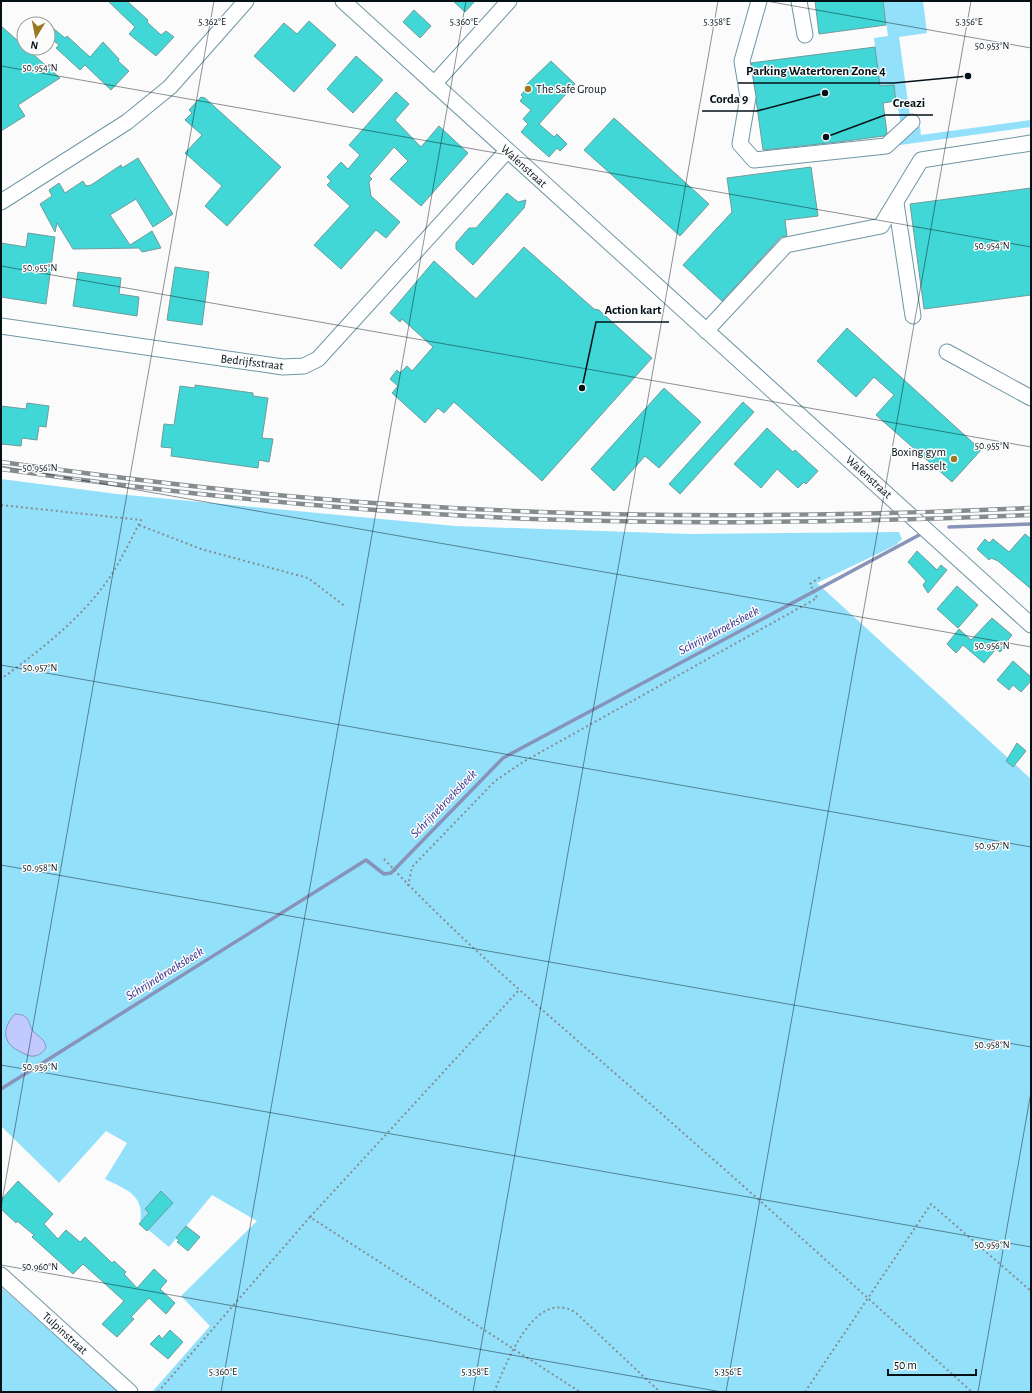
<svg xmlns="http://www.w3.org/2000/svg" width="1032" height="1393" font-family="'Alegreya Sans',sans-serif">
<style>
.green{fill:#93e0fb}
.water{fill:#c1cafe;stroke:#8893b9}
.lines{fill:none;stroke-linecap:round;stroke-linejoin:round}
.stream{stroke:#8893b9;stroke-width:3.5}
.building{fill:#41d7d6;stroke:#6e9c9b}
.minor-casing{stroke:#6e96a5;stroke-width:17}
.path{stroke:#868d90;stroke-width:2;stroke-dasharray:2 3;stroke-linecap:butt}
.minor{stroke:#fff;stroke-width:15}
.rail-casing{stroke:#858c8f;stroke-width:4.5}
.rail{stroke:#fbfbfb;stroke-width:3;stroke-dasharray:9;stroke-linecap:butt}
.ticks{fill:none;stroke:#041218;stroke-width:1;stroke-opacity:0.45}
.poi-dot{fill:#9c7723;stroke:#fbfbfb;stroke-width:1.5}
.labels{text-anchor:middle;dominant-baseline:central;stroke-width:3;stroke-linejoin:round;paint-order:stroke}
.poi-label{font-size:12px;fill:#041218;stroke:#fbfbfb;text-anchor:start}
.street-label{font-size:12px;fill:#041218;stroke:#fbfbfb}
.water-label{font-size:13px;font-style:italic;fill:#333190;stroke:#fbfbfb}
.ticks-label{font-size:10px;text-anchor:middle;fill:#041218;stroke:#fbfbfb;stroke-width:3;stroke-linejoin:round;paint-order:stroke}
.leader{fill:none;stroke:#041218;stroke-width:1.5}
.callout-dot{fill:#041218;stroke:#fbfbfb;stroke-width:1.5}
.callout-label{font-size:13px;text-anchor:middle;font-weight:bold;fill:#041218;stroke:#fbfbfb;stroke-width:3;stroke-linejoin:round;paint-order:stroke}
</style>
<rect width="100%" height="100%" fill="#fbfbfb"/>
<g class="green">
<path d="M883,1H923L927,33L899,37L910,116L901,125L894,85L880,86L874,38L888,36Z"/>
<path d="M1031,120V127L900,145V141L920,126L921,135Z"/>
<path d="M1,479L117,494L455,526L689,534L899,532L902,539L896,545L817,583L1031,779V1392H152L210,1326L181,1296L257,1221L212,1195L169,1247L140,1223C145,1195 127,1190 105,1179L127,1143L106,1131L59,1183L1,1126Z"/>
<path d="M1,1287L119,1392H1Z"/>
</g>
<path class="water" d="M15,1014C33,1015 26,1024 35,1033C40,1038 45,1039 46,1048C44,1051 39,1056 34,1056C29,1057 23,1053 19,1051C1,1042 3,1027 15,1014Z"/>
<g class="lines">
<g class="stream">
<path d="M949,527L1031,524"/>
<path d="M1,1089L366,860L384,874L391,873L503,758L921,534"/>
</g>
</g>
<g class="building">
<path d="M108,1H127L148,20L147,22L161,35L166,31L174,37L156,56L129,34L135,27Z"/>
<path d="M453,1H475L465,12Z"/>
<path d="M815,1H883L886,25L819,34Z"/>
<path d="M414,10L431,26L420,38L403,22Z"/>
<path d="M309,21L336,45L294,92L254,56L284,23L297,34Z"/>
<path d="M48,24L65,38L67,36L90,57L103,42L119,59L118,61L129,71L111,90L85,65L80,70L56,48L59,45L48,36Z"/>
<path d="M1,26L60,78L18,105L25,116L1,131Z"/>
<path d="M875,47L880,86L894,85L896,101L883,103L887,133L884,136L838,142L763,150L751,63Z"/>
<path d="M356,56L383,80L353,113L327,89Z"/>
<path d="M551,61L575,84L539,124L554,137L557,134L567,144L560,151L557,148L549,157L521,132L528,124L523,119L531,110L520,101L523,97L521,95L525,90L524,87Z"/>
<path d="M396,92L409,104L395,120L421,147L439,126L468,153L421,206L390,179L408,161L394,147L369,176L372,179L369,182L371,196L400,222L386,238L376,230L341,269L314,245L350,206L327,185L331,181L327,177L341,162L348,169L360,155L349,145Z"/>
<path d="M201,97L205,98L281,167L227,226L205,206L222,186L185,153L202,135L185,120L192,113L189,110Z"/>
<path d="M614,118L709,204L680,236L584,150Z"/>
<path d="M138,158L173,214L153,227L136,199L110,215L130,245L152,231L161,248L142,252L139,248L73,249L57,223L55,232L40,204L52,196L49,190L59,183L65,193L83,181L86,186L91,185L121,165L122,168Z"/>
<path d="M811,167L818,216L785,220L787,236L781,237L722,301L683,265L732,212L727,178Z"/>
<path d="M1031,188V295L924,309L910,204Z"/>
<path d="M507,193L518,202L526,200L524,208L473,265L456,249V243L469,228H476Z"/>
<path d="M28,233L55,237L46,304L1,297V243L26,247Z"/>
<path d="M524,247L594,309L599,310L652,358L542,481L454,402L444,413L438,408L425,423L392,393L398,386L390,379L397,370L400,373L407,366L412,371L433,347L402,319L400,322L390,313L434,261L476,299Z"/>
<path d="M175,267L209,272L202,325L167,320Z"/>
<path d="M78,272L121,278L119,294L139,297L137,316L73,306Z"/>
<path d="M847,328L981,450L952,482L876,415L894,395L874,377L856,397L817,361Z"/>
<path d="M195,385L253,393V396L268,398L262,438L273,439L269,462L259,460L258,468L171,456L172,448L161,447L164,424L174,425L180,386L195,388Z"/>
<path d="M664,388L701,422L659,468L645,456L614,491L591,469Z"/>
<path d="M743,402L754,412L680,494L669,484Z"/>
<path d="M27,403L49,406L46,427L39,426L37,440L22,438L21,446L1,444V406L26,409Z"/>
<path d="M767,428L793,452L795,450L818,471L806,484L804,482L798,488L777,469L761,488L734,464Z"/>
<path d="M1025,534L1031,539V589L998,561L991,558L989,560L977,549L985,539L989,543L993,539L1009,552Z"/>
<path d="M917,551L937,570L941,565L947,570L928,593L923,585L926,581L908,562Z"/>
<path d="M957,586L978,605L958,628L937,609Z"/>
<path d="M992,618L1012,635L1008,640L1010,642L1000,652L996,649L984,663L963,645L956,653L947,644L959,629L971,640Z"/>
<path d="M1013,661L1031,677V681L1021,692L1013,685L1009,690L997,680Z"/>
<path d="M1017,743L1026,751L1013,767L1006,761Z"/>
<path d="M18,1181L53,1214L44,1224L58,1239L66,1230L80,1242L85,1237L112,1263L114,1261L126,1272L124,1274L137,1288L154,1269L167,1281L160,1289L175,1303L166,1314L149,1298L131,1317L134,1319L117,1337L102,1324L124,1301L83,1264L73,1274L32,1237L34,1235L17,1221L16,1223L1,1209V1200Z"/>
<path d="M161,1191L173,1203L147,1231L139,1224L149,1213L145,1209Z"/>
<path d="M186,1226L200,1237L188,1251L177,1242L179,1240L176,1238Z"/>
<path d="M170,1330L183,1342L168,1359L150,1344L159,1335L162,1339Z"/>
</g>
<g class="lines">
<defs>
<g id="minor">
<path d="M343,1L1031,625"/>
<path d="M759,1L742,61L748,97L740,144L754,160L886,146L912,122"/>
<path d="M799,1L805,35"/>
<path d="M434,84L509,1"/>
<path d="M1,202L127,122L170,87L246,1"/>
<path d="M896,203L913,316"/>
<path d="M1,326L283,367L304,366L318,359L507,151"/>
<path d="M706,331L786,245L881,226L921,160L1031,143"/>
<path d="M947,352L1031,398"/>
<path d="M1,1275L130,1392"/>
</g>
</defs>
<use href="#minor" class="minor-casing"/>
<g class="path">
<path d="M1,505L141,520C130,541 119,565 105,584C77,622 39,651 1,679"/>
<path d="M139,525L201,549L308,578L346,607"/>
<path d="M384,859C478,960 587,1047 690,1139C785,1222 878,1308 972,1392"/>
<path d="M408,886L412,867L495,781L523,762L817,598L810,584L822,576"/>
<path d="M310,1217L519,990"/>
<path d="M158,1392L310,1217L580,1392"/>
<path d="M494,1392C506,1365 533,1288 575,1312L660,1392"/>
<path d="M805,1392L931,1204L1031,1291"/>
</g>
<use href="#minor" class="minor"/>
<defs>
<g id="rail">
<path d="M1,462C104,476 207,489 310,498C550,519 791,519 1031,508"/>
<path d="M1,469C177,494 355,512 533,519C699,525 865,522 1031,515"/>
</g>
</defs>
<use href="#rail" class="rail-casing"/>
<use href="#rail" class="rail"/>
</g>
<path class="ticks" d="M766,1L1031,48M1,66L1031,247M1,266L1031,447M1,466L1031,647M1,665L1031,847M1,865L1031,1047M1,1065L1031,1247M1,1207L214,1M1,1265L722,1392M221,1392L466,1M473,1392L718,1M726,1392L971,1M978,1392L1031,1092"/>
<g class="poi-dot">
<circle cx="528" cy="89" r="4"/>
<circle cx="954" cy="459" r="4"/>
</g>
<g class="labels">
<g class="poi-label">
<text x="536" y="89">The Safe Group</text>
<text x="946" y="452" text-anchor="end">Boxing gym<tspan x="946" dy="14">Hasselt</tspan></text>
</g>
<g class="street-label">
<text transform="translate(524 166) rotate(42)">Walenstraat</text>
<text transform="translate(252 362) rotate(7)">Bedrijfsstraat</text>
<text transform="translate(869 477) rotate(42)">Walenstraat</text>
<text transform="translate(65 1333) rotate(42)">Tulpinstraat</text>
</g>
<g class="water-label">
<text transform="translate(719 631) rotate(-28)">Schrijnebroeksbeek</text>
<text transform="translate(444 804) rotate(-46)">Schrijnebroeksbeek</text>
<text transform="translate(165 974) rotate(-32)">Schrijnebroeksbeek</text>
</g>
</g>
<g class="ticks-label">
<text x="212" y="25">5.362°E</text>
<text x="464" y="25">5.360°E</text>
<text x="717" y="25">5.358°E</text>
<text x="969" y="25">5.356°E</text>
<text x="992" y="49">50.953°N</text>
<text x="40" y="71">50.954°N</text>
<text x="992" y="249">50.954°N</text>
<text x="40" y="271">50.955°N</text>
<text x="992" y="449">50.955°N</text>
<text x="40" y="471">50.956°N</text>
<text x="992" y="649">50.956°N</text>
<text x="40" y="671">50.957°N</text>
<text x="992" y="849">50.957°N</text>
<text x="40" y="871">50.958°N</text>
<text x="992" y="1048">50.958°N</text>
<text x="40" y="1070">50.959°N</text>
<text x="992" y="1248">50.959°N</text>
<text x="40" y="1270">50.960°N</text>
<text x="223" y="1375">5.360°E</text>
<text x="475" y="1375">5.358°E</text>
<text x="728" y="1375">5.356°E</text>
</g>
<path class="leader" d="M968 76L894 83H738M825 93L757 111H702M826 137L885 115H933M582 388L596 322H669"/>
<g class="callout-dot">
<circle cx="968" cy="76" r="4"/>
<circle cx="825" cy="93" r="4"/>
<circle cx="826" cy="137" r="4"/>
<circle cx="582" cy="388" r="4"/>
</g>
<g class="callout-label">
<text x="816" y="75">Parking Watertoren Zone 4</text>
<text x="729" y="103">Corda 9</text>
<text x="909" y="107">Creazi</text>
<text x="633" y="314">Action kart</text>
</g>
<rect width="1032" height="1393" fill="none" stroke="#041218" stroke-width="4"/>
<g transform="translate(36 36) rotate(190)"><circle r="19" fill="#fbfbfb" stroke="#989ea0"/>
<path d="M0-3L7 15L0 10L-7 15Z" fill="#9c7723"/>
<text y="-6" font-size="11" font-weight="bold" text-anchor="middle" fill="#041218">N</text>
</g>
<path d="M888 1369v6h88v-6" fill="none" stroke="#041218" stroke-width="2"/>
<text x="894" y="1369" font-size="12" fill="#041218" stroke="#fbfbfb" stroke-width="3" paint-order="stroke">50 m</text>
</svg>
